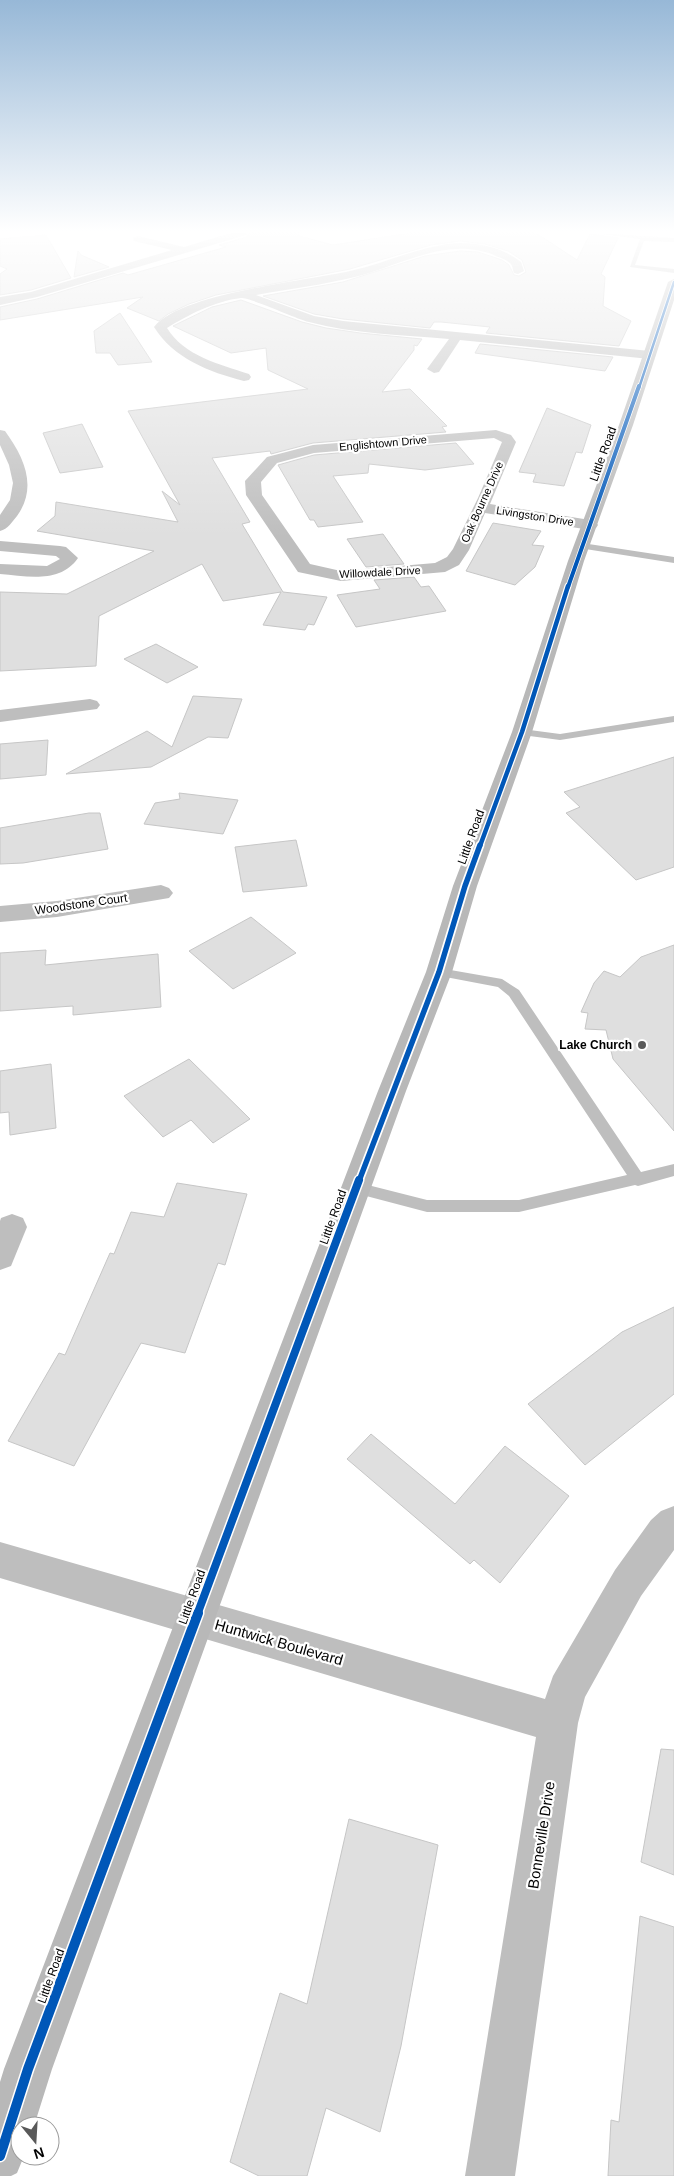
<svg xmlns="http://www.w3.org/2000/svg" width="674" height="2176" font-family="Arial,sans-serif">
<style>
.building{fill:#dfdfdf;stroke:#c6c6c6}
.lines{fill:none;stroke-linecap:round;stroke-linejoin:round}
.lane{fill:#bebebe;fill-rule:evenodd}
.street{fill:#bebebe;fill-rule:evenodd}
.secondary{fill:#b8b8b8;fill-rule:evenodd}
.cycleway-far5-casing{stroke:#fff;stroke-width:4}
.cycleway-far4-casing{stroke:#fff;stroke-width:5.5}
.cycleway-far3-casing{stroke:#fff;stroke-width:7}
.cycleway-far2-casing{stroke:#fff;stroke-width:9}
.cycleway-far1-casing{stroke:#fff;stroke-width:11}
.cycleway-casing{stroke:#fff;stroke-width:13}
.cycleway-far5{stroke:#0057b8;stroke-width:2.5}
.cycleway-far4{stroke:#0057b8;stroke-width:4}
.cycleway-far3{stroke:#0057b8;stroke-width:4.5}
.cycleway-far2{stroke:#0057b8;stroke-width:5.5}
.cycleway-far1{stroke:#0057b8;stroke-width:8}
.cycleway{stroke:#0057b8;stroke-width:10}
.poi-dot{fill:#595959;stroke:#fff;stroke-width:2}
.labels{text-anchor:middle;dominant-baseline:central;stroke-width:4.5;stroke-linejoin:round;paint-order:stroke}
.far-street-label{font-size:11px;fill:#000;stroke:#fff}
.street-label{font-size:12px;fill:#000;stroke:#fff}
.poi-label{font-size:12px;font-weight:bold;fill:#000;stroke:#fff;text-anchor:end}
.near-street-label{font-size:15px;fill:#000;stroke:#fff}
</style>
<rect width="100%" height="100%" fill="#fff"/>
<g class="building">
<path d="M249,233H299V236L333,245L411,233H536L577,260L590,234L618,238L601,274L605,277L603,306L631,321L619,346L486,333L490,327L441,322H434L430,328L343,319L314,314L263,296L343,282L425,256L460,251L478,252L502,260L509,265L514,275L519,276L526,272L522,260L508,251L485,244L460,241L431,245L350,269L216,295L189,304L168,314L159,321L127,308L143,297L0,320V307L37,299L123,273L128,275L226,247L219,245L247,237Z"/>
<path d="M46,235L71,278L31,290L0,295V274L7,269L0,266V239Z"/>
<path d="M78,251L81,255L109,267L74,277Z"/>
<path d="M241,300L302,322L326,328L360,333L422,339L417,346L414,345V350L382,392L410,389L447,426L442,427L446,432L313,443L271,454L270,451L212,458L250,522L242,524L283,592L327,597L314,625L308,624L305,630L263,625L281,592L223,601L202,564L99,616L96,666L0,671V592L67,594L154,551L37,531L55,516L56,502L178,522L162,491L180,505L128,411L308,389L268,370L266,348L231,353L173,326L212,307Z"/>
<path d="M120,313L152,362L118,365L110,353H96L94,331Z"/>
<path d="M480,344L613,357L605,371L475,353Z"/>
<path d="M547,408L591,425L582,453L576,452L564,486L533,482L536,474L519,472Z"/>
<path d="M82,424L103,467L60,473L43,433Z"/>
<path d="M456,443L474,464L425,470L369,464L368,473L333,476L363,522L318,527L314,520H310L278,465L314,455Z"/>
<path d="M493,523L541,531L532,545L544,546L535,567L515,585L466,571Z"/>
<path d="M383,534L404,564L366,567L347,539Z"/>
<path d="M414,577L421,587L429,586L446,611L356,627L337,595L380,589L374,580Z"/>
<path d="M156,644L198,667L167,683L124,659Z"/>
<path d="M193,696L242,699L228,738L208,737L151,767L66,774L147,731L172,747Z"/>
<path d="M48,740L46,775L0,779V744Z"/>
<path d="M674,757V867L636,880L566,813L580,807L564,792Z"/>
<path d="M179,793L238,800L223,834L144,824L155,803L180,799Z"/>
<path d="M89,813H100L108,849L23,863L0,864V828Z"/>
<path d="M296,840L307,886L243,892L235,847Z"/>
<path d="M251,917L296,953L233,989L189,951Z"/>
<path d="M674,945V1131L613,1059L606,1030L585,1029L588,1013L581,1012L594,983L604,971L620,977L641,957Z"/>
<path d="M46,950L45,965L158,954L161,1007L73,1015V1006L0,1011V953Z"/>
<path d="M189,1059L250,1119L213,1143L191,1120L163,1137L124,1096Z"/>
<path d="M51,1064L56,1128L10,1135L9,1112L0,1113V1071Z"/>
<path d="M177,1183L247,1194L225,1265L218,1263L185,1353L141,1343L74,1466L8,1441L59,1353L65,1355L110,1253L114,1254L131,1212L164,1217Z"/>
<path d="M674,1307V1394L585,1465L528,1404L622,1332Z"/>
<path d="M371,1434L455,1504L505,1446L569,1496L500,1583L474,1560L470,1564L347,1459Z"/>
<path d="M661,1749L674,1750V1875L641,1862Z"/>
<path d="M349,1819L438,1845L401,2046L380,2132L326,2108L307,2176H259L230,2162L280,1993L307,2004Z"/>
<path d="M640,1916L674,1927V2176H608L611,2120L619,2122Z"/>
</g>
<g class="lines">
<g class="lane">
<path d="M595,233L674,238V242L644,241L635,265L674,269V273L630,267L640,239Z"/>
<path d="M582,543L674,557V563L579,548V544Z"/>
<path d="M674,716V722L560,740L522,735L517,732L522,729L560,734Z"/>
<path d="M439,968L502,979L519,990L641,1172L674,1164V1176L638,1186L635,1185L519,1212H427L351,1192L349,1188L351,1184L356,1182L427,1200H519L627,1175L509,996L498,987L435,975L433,972Z"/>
</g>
<g class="street">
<path d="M231,233H247L246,235L37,297L0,305V297L31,292L172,250L134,241L133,239L134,237L138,236L184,247Z"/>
<path d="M460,243C482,243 503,248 521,262L524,271L518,274L514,273C513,271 513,269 512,266C510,261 501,258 496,256C449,235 400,266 355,277C322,285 289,289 256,295L314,316L343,321L650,351L656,355L650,359L460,340L439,372L434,373L427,369L449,339C402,335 354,334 309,322C294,318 252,298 241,298C215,301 188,315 167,328C184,356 219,364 249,374L251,377L249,380L244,381C209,372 173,358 154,327C181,293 306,281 350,271C387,263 421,245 460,243Z"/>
<path d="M0,430L5,431C24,457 38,487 17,516C12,522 8,529 0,531V515L10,500L13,483L9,465L0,445Z"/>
<path d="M496,430L511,435L516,442L490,504L590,520L596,522L598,525L596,528L590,530L485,513L469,550L459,565L445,572L341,581L298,572L246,495L245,481L267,457L313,445ZM494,438L502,442L478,498L453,549L447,557L435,563L341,571L310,564L262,495L261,482L277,463L314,453Z"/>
<path d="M0,541L60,546L66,547L78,558C60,584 27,576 0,574V564L47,566L60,559L56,556L0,551Z"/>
<path d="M90,699L97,701L100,705L97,709L0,722V710Z"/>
<path d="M161,885L169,888L173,893L169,898L57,917L0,922V906L57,901Z"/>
<path d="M12,1214L23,1218L27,1227L11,1266L0,1270V1221L1,1218Z"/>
<path d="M674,1506V1550L641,1596L585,1697L578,1723L515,2176H465L536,1737L0,1578V1542L545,1699L553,1676L615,1570L651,1520L661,1511Z"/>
</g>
<path class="secondary" d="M674,279V300L633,425L584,561L532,732L477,886L452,972L406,1091L52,2069L34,2126H20V2156H24L17,2173L11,2176H0V2082L4,2069L378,1091L426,972L453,886L512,732L568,561L619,425L668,282Z"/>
<defs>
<path id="cycleway-far5" d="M639,388L674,282"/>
<path id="cycleway-far4" d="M568,587L639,386"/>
<path id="cycleway-far3" d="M480,846L522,732L568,586"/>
<path id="cycleway-far2" d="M359,1181L439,972L465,886L480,845"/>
<path id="cycleway-far1" d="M197,1615L359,1180"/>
<path id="cycleway" d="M0,2156L28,2069L198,1613"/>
</defs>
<use href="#cycleway-far5" class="cycleway-far5-casing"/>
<use href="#cycleway-far4" class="cycleway-far4-casing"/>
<use href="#cycleway-far3" class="cycleway-far3-casing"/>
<use href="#cycleway-far2" class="cycleway-far2-casing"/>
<use href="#cycleway-far1" class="cycleway-far1-casing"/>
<use href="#cycleway" class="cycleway-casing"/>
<use href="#cycleway-far5" class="cycleway-far5"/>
<use href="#cycleway-far4" class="cycleway-far4"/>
<use href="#cycleway-far3" class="cycleway-far3"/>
<use href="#cycleway-far2" class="cycleway-far2"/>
<use href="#cycleway-far1" class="cycleway-far1"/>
<use href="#cycleway" class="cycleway"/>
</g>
<linearGradient id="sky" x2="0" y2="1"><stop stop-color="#97b8d7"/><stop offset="0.43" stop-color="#fff"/><stop offset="1" stop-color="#fff" stop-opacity="0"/></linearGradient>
<rect width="674" height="537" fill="url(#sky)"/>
<circle class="poi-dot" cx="642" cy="1045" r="5"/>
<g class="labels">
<g class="far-street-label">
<text transform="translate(383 443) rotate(-5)">Englishtown Drive</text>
<text transform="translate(482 502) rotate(-66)">Oak Bourne Drive</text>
<text transform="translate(535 516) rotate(9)">Livingston Drive</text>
<text transform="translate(380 572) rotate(-3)">Willowdale Drive</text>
</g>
<g class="street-label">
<text transform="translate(603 454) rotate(-70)">Little Road</text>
<text transform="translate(471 837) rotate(-70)">Little Road</text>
<text transform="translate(81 904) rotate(-8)">Woodstone Court</text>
<text transform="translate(333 1217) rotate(-70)">Little Road</text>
<text transform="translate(192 1597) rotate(-70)">Little Road</text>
<text transform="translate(51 1976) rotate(-70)">Little Road</text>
</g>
<g class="poi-label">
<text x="632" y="1045">Lake Church</text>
</g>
<g class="near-street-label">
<text transform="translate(279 1642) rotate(16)">Huntwick Boulevard</text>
<text transform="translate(541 1835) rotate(-81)">Bonneville Drive</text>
</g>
</g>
<g transform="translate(35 2141) rotate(162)"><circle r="24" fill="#ffffff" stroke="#999999"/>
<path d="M0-4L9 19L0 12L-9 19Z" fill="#595959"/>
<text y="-8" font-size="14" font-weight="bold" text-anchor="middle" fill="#000000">N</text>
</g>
</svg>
